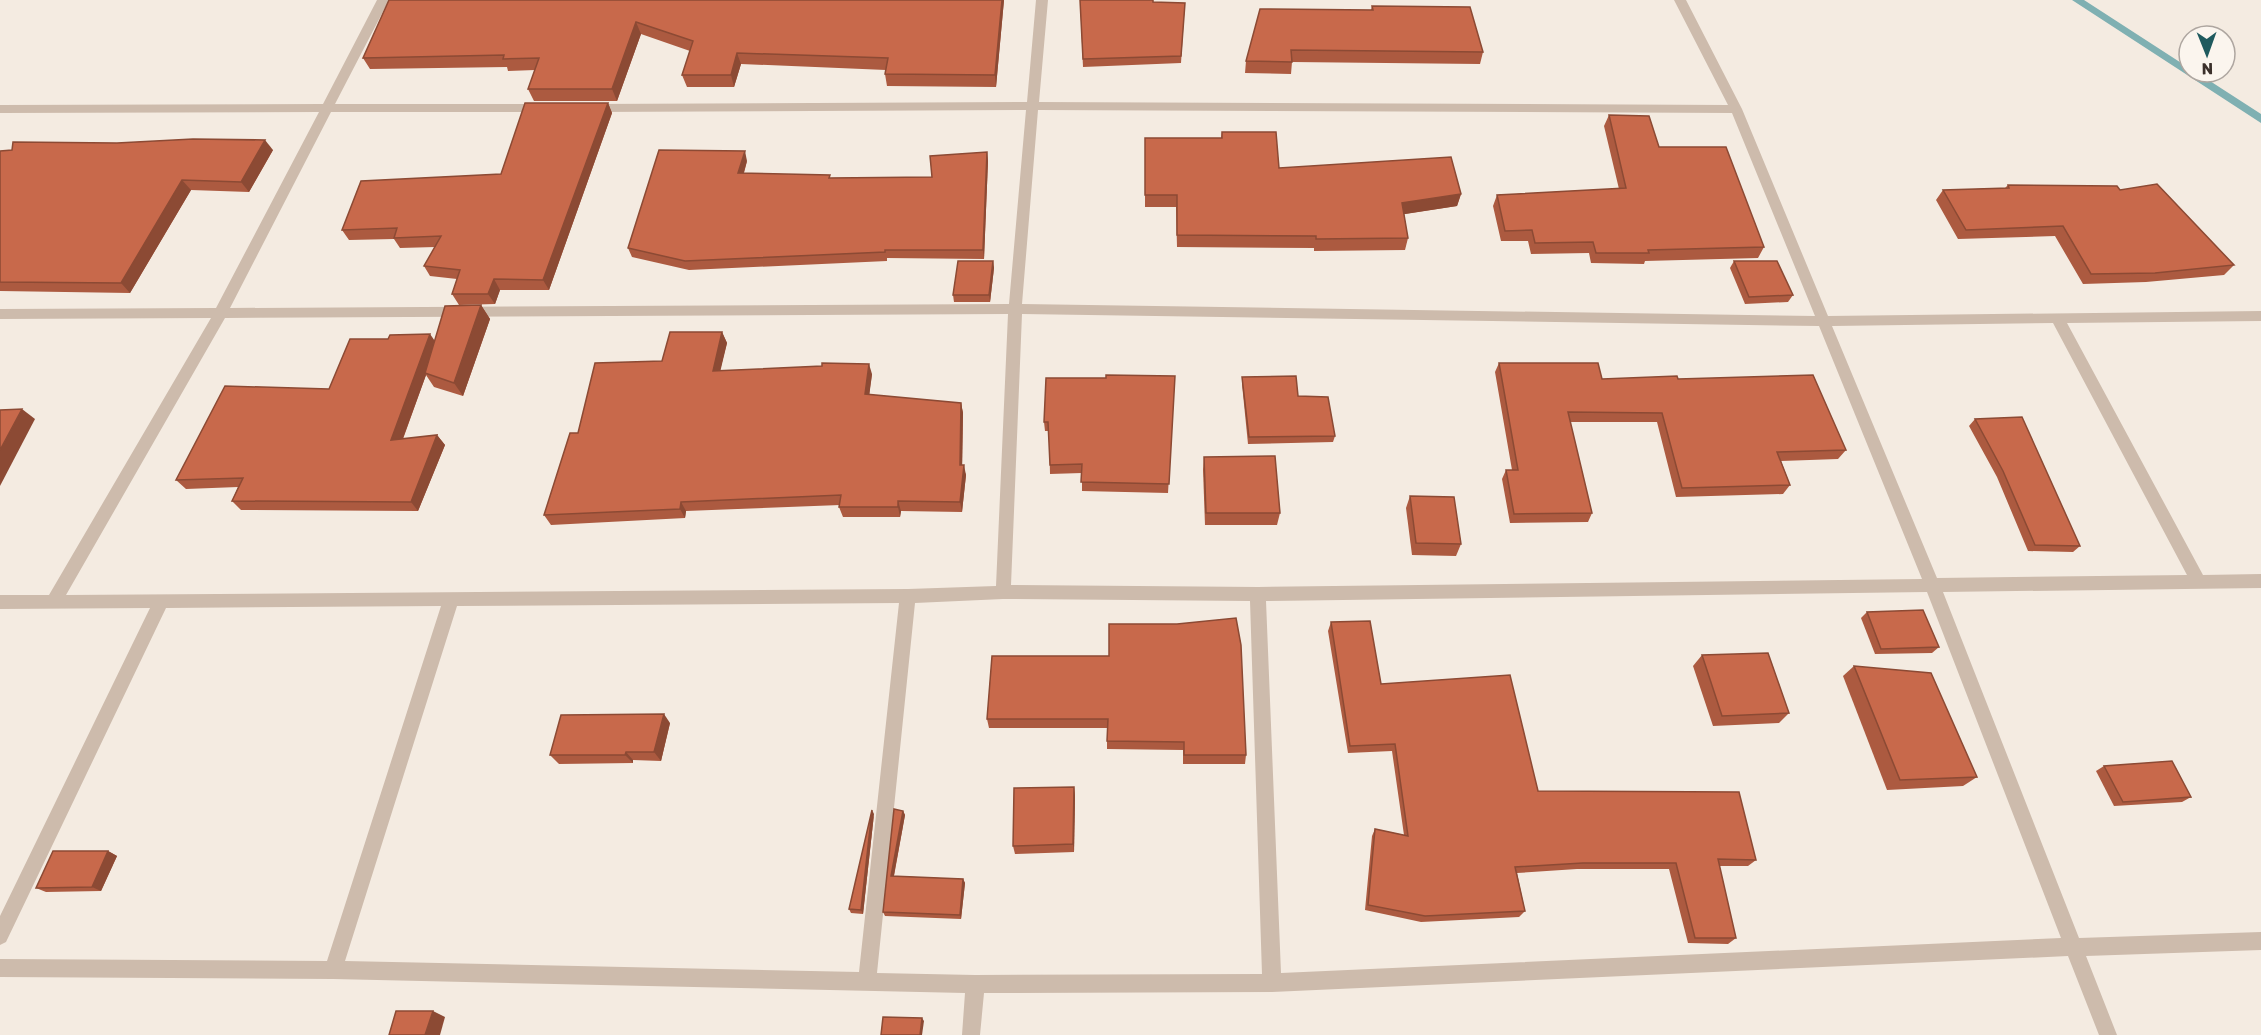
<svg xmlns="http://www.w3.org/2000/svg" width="2261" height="1035" font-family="Rubik,sans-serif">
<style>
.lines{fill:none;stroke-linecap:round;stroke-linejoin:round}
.stream{fill:#7fb0b2;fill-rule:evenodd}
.minor{fill:#cdbbac;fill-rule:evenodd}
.wall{fill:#ac5a40}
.shaded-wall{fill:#8c4a34}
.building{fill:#c8694b;stroke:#8c4a34;stroke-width:1.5}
</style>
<rect width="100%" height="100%" fill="#f4ebe1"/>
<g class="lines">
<path class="stream" d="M2072,0H2084L2189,68V72H2196L2261,114V123Z"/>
<path class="minor" d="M377,0H389L335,104H543L549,108L543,112H331L230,308L1009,304L1026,110L591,112L585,108L591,104L1027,102L1036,0H1048L1039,102L1728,105L1674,0H1686L1742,109L1828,316L2261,311V321L2067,323L2203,575L2261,574V588L1943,592L2079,938L2261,932V950L2086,956L2117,1035H2099L2068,956L1272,992L984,993L980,1035H962L965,993L333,979L0,977V959L327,961L441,606L166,608L6,942L0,945V916L150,608L0,609V595H49L211,318L0,319V309L216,308L319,112L0,113V105L323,104ZM1038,110L1732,113L1815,316L1022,304ZM1008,314L996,586L908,589L66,595L225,318ZM1022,314L1819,326L1922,579L1258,587L1011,585ZM2053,323L2187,575L1937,578L1832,326ZM1927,592L2061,938L1281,973L1266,601ZM1003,599L1250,601L1262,974L975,975L877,973L915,603ZM899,603L859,972L345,961L457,606Z"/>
</g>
<g class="wall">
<path d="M389,0H1004L996,87L887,86L885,74L886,70L741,64L734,87H687L682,75L690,51L641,34L617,101H534L528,89L535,70L508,71L507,67L370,69L363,58Z"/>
<path d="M1080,0L1185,3L1181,63L1083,67Z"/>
<path d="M1372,6L1483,52L1480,64L1292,62L1291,74L1245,73L1246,61L1371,10Z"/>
<path d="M608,103L612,113L549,290H500L495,304L459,305L452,294L457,279L430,276L424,266L435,247L400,248L394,239L349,240L342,230L501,174Z"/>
<path d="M1609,115L1659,147L1764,247L1758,258L1645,261L1644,264L1591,263L1589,253L1531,254L1528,241H1501L1493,206L1497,195L1619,189L1604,126Z"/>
<path d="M1222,132L1279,168L1461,194L1457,206L1404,214L1408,238L1405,250L1314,251V248L1177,247L1176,207H1145V138H1221Z"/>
<path d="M273,150L249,192L191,190L130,293L0,291V151Z"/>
<path d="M987,152L988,161L984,259L887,258V261L689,270L632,257L628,248L747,161L744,173L831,178L932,177Z"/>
<path d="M2008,185L2120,190L2234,265L2224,275L2146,282L2083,284L2055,236L1958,239L1936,200L1943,190L2005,188Z"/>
<path d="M993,261L994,268L990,302H954L953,295Z"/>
<path d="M1734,261L1793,295L1788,302L1745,304L1730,268Z"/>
<path d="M481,305L490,319L463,396L434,387L426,375L403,439L437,435L445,445L418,511L241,510L232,501L238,487L186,489L176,480L435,341Z"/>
<path d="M722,332L727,343L720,370L872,374L869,395L961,403L963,413L962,465L966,475L962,512L901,511L900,517H843L839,507L840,505L686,511L685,518L551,525L544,515L662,361Z"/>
<path d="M1499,363L1602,379H1678L1846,450L1838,459L1781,461L1790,485L1783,494L1676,497L1657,422H1570L1592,513L1588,522L1510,523L1502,479L1506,470H1512L1495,372Z"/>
<path d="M1175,376L1168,493L1082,491V473L1050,474L1049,431H1045L1044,422L1106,378Z"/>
<path d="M1242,377L1298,396L1335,436L1333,442L1248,444L1242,384Z"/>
<path d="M1975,419L2080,546L2073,552L2028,551L1997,477L1969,426Z"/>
<path d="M1204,457L1280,513L1277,525H1205L1203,470Z"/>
<path d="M1410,496L1461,544L1456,556L1412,555L1406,508Z"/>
<path d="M1867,612L1939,647L1932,653L1875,654L1861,618Z"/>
<path d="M1331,622L1381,684L1538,791L1756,860L1748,866H1719L1736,938L1728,944L1688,943L1669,869H1577L1517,873L1525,911L1519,917L1421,922L1365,910L1372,836L1375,829L1404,835L1392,751L1348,753L1328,631Z"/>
<path d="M1702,655L1789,713L1779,723L1713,726L1693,666Z"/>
<path d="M992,656L1246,755L1245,764H1183V750L1107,749V728H989L987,719Z"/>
<path d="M1854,666L1977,777L1963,786L1887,790L1843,676Z"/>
<path d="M670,723L661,761L633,760V763L559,764L550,755Z"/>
<path d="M2104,766L2191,797L2182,802L2114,806L2096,771Z"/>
<path d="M1074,787L1075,796L1074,852L1015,854L1013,846Z"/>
<path d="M903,811L905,815L894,876L963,879L965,883L961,919L885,916L883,912Z"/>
<path d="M874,814L863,914L851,913L849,909Z"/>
<path d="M108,851L117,856L101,891L46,892L36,888Z"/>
</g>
<g class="shaded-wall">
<path d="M1002,0H1004L996,87L995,75Z"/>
<path d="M636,22L641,34L617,101L612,89Z"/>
<path d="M737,53L741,64L734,87L731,75Z"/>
<path d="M608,103L612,113L549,290L543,280Z"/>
<path d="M265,140L273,150L249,192L241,182Z"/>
<path d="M745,151L747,161L741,182L738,173Z"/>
<path d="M987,152L988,161L984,259L983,250Z"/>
<path d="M182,180L191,190L130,293L121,283Z"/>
<path d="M1461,194L1457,206L1399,215L1402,203Z"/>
<path d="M993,261L994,268L990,302L989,295Z"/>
<path d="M494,279L500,290L495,304L488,294Z"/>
<path d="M481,305L490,319L463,396L454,383Z"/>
<path d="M722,332L727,343L718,381L713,371Z"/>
<path d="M430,334L437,344L425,373L426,375L399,449L391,440Z"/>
<path d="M869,364L872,374L868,405L865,394Z"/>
<path d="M961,403L963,413L962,475L960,465Z"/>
<path d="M22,409L35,419L0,486V450Z"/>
<path d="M437,435L445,445L418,511L411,502Z"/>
<path d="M964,465L966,475L962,512L960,502Z"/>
<path d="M898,501L901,511L900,517L898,507Z"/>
<path d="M681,502L686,511L685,518L680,509Z"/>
<path d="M664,714L670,723L661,761L654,752Z"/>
<path d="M626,752L633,760V763L625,755Z"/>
<path d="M1074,787L1075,796L1074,852L1073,844Z"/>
<path d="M872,810L874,814L863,914L861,910Z"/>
<path d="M903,811L905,815L893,880L891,876Z"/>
<path d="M108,851L117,856L101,891L92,887Z"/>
<path d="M963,879L965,883L961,919L960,915Z"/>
<path d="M433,1011L445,1017L440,1035H425Z"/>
<path d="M922,1018L924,1021L922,1035H920Z"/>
</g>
<g class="building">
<path d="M389,0H1002L995,75L885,74L888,58L737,53L731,75H682L693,41L636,22L612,89H528L539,58L503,59L504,55L363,58Z"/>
<path d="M1080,0H1153V2L1185,3L1181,56L1083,59Z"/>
<path d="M1372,6L1470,7L1483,52L1291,50L1292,62L1246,61L1260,9L1373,10Z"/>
<path d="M525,103H608L543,280L494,279L488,294H452L460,270L424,266L441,236L394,238L397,228L342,230L361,181L501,174Z"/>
<path d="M1609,115L1649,116L1659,147H1726L1764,247L1648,250L1649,253H1596L1593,242L1535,243L1532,230L1505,231L1497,195L1626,188Z"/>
<path d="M1222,132H1276L1279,168L1451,157L1461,194L1402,203L1408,238L1316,239V236L1177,235V195H1145V138H1222Z"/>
<path d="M193,139L265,140L241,182L182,180L121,283L0,282V151L12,150L13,142L117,143Z"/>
<path d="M659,150L745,151L738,173L830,175L829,178L932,177L930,156L987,152L983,250H885V252L685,261L628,248Z"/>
<path d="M2157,184L2234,265L2155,273L2091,274L2063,226L1966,230L1943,190L2009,188L2008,185L2117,186L2120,190Z"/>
<path d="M958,261H993L989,295H953Z"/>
<path d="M1734,261H1777L1793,295L1749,297Z"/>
<path d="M481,305L454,383L425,373L445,306Z"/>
<path d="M670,332H722L713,371L822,366V363L869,364L865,394L961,403L960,465H964L960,502L898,501V507H839L841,495L681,502L680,509L544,515L570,433H578L595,363L662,361Z"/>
<path d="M430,334L391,440L437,435L411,502L232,501L243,478L176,480L225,386L329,389L350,339H388L390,335Z"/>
<path d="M1499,363H1598L1602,379L1677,376L1678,379L1813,375L1846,450L1777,452L1790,485L1682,488L1662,413L1568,412L1592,513L1514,514L1506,470H1518Z"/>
<path d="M1106,375L1175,376L1169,484L1081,482L1082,464L1050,465L1048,422H1044L1046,378H1106Z"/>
<path d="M1296,376L1298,396L1328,397L1335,436L1249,437L1242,377Z"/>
<path d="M22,409L0,450V410Z"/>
<path d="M2022,417L2080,546L2035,545L2003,471L1975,419Z"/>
<path d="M1275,456L1280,513H1206L1204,457Z"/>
<path d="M1410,496L1454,497L1461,544L1416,543Z"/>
<path d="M1923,610L1939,647L1881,649L1867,612Z"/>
<path d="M1236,618L1241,645L1246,755H1184V742L1107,741L1108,719H987L992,656H1109V624H1177Z"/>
<path d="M1370,621L1381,684L1510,675L1538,791L1739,792L1756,860L1718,859L1736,938H1695L1676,863H1583L1515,867L1525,911L1425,916L1368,905L1375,829L1408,836L1395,744L1350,746L1331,622Z"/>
<path d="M1768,653L1789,713L1722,716L1702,655Z"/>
<path d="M1854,666L1931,673L1977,777L1900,780Z"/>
<path d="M664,714L654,752H626L625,755H550L561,715Z"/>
<path d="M2172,761L2191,797L2123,802L2104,766Z"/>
<path d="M1074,787L1073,844L1013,846L1014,788Z"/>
<path d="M894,809L903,811L891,876L963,879L960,915L883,912Z"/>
<path d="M872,810L861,910L849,909Z"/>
<path d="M53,851H108L92,887L36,888Z"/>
<path d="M396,1011H433L425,1035H389Z"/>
<path d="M883,1017L922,1018L920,1035H881Z"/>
</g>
<g transform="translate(2207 54) rotate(179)"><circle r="28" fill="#fbf5ee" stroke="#aea6a0" stroke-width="1.5"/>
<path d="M0-4.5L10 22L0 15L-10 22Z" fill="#1f5a5e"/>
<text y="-9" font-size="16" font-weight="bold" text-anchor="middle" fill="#3b302b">N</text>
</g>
</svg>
